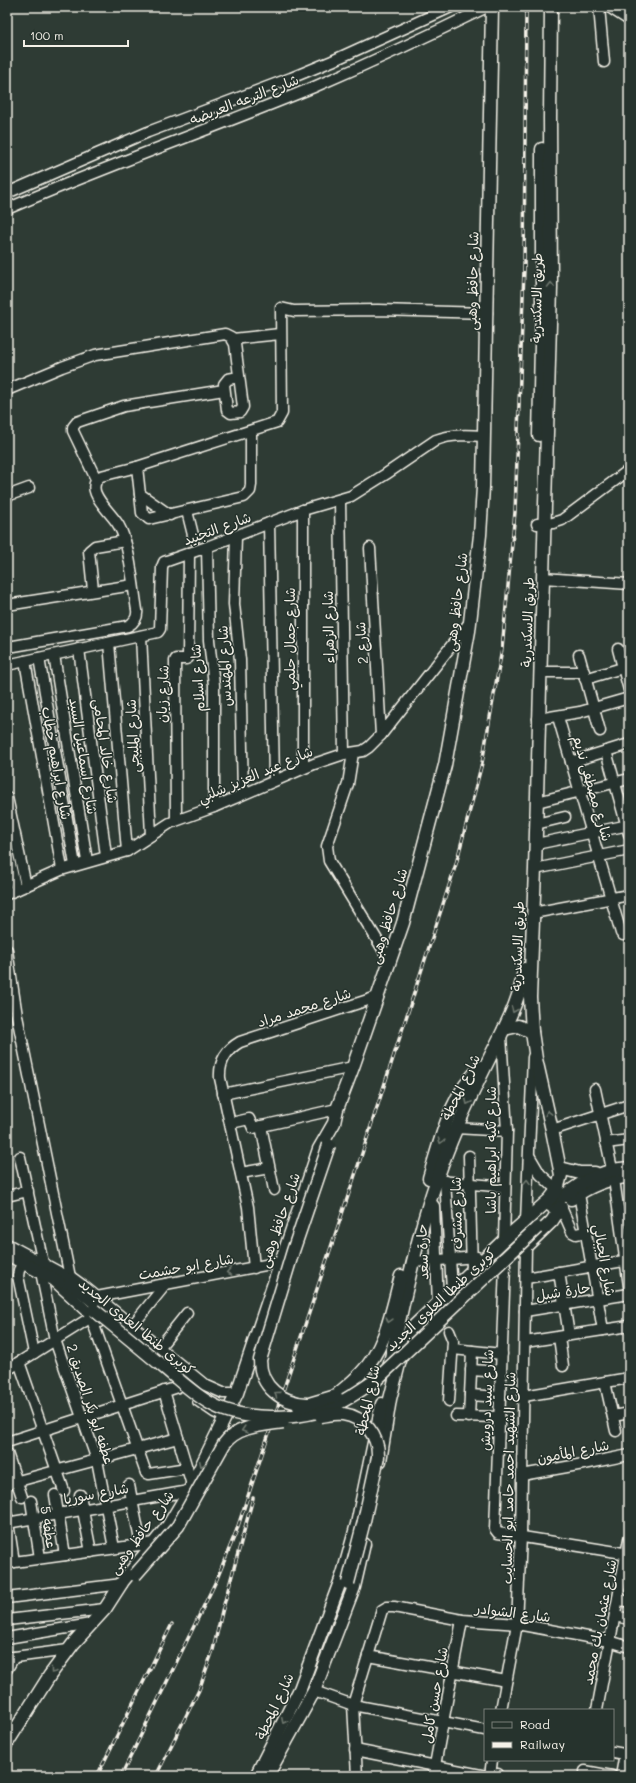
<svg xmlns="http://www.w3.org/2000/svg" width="636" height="1783" font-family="Mali,'Playpen Sans Arabic',sans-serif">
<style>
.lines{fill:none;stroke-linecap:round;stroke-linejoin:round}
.minor-casing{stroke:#f4f1e8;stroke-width:13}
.major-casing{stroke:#f4f1e8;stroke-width:15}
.minor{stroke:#26332d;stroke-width:10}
.major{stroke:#26332d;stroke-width:12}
.rail-casing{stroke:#f4f1e8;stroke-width:3.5}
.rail{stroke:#26332d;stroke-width:2;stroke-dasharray:6;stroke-linecap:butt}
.major-bridge-casing{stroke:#f4f1e8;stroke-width:15;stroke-linecap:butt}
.major-bridge{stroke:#26332d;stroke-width:12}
.oneway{stroke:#6e766e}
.labels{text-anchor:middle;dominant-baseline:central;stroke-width:3;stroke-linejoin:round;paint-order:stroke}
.street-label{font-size:14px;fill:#f4f1e8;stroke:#26332d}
</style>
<rect width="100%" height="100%" fill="#2e3b34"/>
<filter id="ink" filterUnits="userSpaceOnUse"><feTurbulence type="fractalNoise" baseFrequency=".025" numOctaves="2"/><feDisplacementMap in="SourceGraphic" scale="8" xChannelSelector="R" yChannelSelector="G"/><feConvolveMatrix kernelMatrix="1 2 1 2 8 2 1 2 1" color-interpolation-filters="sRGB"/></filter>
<g filter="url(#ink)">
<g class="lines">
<defs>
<g id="minor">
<path d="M599,7L604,62"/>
<path d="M609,7L629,20"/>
<path d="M7,193L148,132L291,78L332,61L451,7"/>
<path d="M7,209C108,165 212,129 314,87C372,62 430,35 487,7"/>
<path d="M233,339L280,334"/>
<path d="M7,390L62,367L95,355L225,334L231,337L235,344L243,407L240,412L231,413L227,410L224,384L228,379L239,377"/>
<path d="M137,467L142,513L149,519L244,497L250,491L251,485V431"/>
<path d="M96,479L73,431V427L77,422L124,406L224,390"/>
<path d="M140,494L170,515"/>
<path d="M7,496L29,488"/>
<path d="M340,500L344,754"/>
<path d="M187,511L194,539"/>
<path d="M269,523L274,780"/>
<path d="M537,524L553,523L562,520L629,470"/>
<path d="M236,536L234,604L240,660L243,794"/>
<path d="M207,547L209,640L214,685V807"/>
<path d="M370,548L381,735"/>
<path d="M543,578L629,584"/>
<path d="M93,590L89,551L95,546L125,541"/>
<path d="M7,605L133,585"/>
<path d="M141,636L151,835"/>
<path d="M7,643L10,646H14L128,626C135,622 138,617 137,610C133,587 130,545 119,526C112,512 81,490 101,476L137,467L277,422L282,413L281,308L294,311L378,310L487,313"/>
<path d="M109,643L127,851"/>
<path d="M79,649L106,856"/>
<path d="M618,649L629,690"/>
<path d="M54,655L87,861"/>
<path d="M579,655L600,731"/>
<path d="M39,658L75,865"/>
<path d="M25,661L62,869"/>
<path d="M7,665L158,632L160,629L162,567L164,562L207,547L303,510L351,496L386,474L436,440C452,434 468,435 484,436"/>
<path d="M540,672H584"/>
<path d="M585,679L629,666"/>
<path d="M558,717L621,933L623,935L629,933"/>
<path d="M538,719L580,712L629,698"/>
<path d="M606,751L629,834"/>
<path d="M353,753L348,784L327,846L329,861L390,961"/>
<path d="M571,762L629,744"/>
<path d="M303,768V510"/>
<path d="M7,797L26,886"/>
<path d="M537,802L629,779"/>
<path d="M176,820L175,661L176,659H186L188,658L189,553"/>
<path d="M536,824L565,817"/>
<path d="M536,844L629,825"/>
<path d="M7,851L16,890"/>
<path d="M535,869L629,850"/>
<path d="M7,894L61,870L127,851L170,823L214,807L314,764L344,754L363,751L369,747L381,735L470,622"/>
<path d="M533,913L629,895"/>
<path d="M7,950L17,1016L70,1277"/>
<path d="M501,1036L507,1131L504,1240"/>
<path d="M595,1089L612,1169"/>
<path d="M223,1094L353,1067"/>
<path d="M231,1123L249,1119L253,1128L337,1109"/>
<path d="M261,1126L274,1190"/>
<path d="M456,1128L507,1131"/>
<path d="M552,1130L629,1105"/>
<path d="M606,1143L629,1140"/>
<path d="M469,1156L472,1271"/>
<path d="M20,1157L43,1263"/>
<path d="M530,1157L540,1174L557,1190"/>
<path d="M241,1173L269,1168"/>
<path d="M614,1179L629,1286"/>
<path d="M440,1181L505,1187"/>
<path d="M445,1181L452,1289"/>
<path d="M579,1194L603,1330"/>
<path d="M7,1196L28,1191"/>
<path d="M430,1201L434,1206L438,1304"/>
<path d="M561,1207L572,1232L576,1234L586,1232"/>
<path d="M526,1221L533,1057"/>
<path d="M24,1262L19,1270L18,1276L34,1353"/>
<path d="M413,1262L477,1257"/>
<path d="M505,1266L495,1529L498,1533L629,1554"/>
<path d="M254,1268L248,1207L220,1078C219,1062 226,1050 240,1042L377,997"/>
<path d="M41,1272L55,1340L97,1460L114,1548"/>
<path d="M559,1272L569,1335"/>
<path d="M71,1277L86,1288L205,1385L223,1393H237"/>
<path d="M526,1278L629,1260"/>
<path d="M52,1279L99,1322"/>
<path d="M97,1297L281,1262"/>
<path d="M525,1311L629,1294"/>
<path d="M91,1317L146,1473L149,1474L187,1468"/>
<path d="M132,1326L166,1284"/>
<path d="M449,1331L453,1341L449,1401"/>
<path d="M559,1337L563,1366"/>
<path d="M525,1342L629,1326"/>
<path d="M159,1348L187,1313"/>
<path d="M453,1349L502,1354"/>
<path d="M19,1362L64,1491"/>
<path d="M7,1370L93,1316"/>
<path d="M471,1370L501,1372"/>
<path d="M605,1382L616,1431"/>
<path d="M164,1391L192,1485"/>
<path d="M470,1395L500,1397"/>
<path d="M524,1396L629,1378"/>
<path d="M198,1401L214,1412L225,1417"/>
<path d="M456,1416L499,1417"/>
<path d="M613,1416L629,1413"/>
<path d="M469,1417L472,1351"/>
<path d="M7,1442L178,1387"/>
<path d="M7,1453L22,1497"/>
<path d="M522,1475L589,1463L629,1455"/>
<path d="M7,1484L178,1438"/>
<path d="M129,1485L141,1545"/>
<path d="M55,1495L65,1555"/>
<path d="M80,1495L91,1552"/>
<path d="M31,1501L40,1558"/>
<path d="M7,1516L14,1562"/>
<path d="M7,1523L189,1491"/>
<path d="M7,1563L154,1543"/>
<path d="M7,1598L122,1584"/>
<path d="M618,1599L629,1602"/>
<path d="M615,1616L629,1619"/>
<path d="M7,1620L105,1609"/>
<path d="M7,1638L91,1624"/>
<path d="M368,1656L506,1681"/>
<path d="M7,1658L68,1650"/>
<path d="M7,1669L14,1657"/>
<path d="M314,1691L353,1705L485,1730"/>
<path d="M501,1710L517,1624L521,1536L526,1246"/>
<path d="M597,1710L629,1539"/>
<path d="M355,1750L486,1776"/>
<path d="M613,1752L629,1755"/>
<path d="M585,1771L612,1776"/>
<path d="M357,1776L353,1705L382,1610L387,1607H394L462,1620L517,1624L609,1641L629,1647"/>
<path d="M433,1776L462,1620"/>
<path d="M490,1776L492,1760"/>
<path d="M492,1776L498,1774L497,1776"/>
<path d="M621,1776L625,1754"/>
</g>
<g id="major">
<path d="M539,435L542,301V149"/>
<path d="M504,1029L518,1026L532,1032"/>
<path d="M560,1168L580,1173H595"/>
<path d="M429,1178C441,1139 450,1095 481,1067"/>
<path d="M571,1199C588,1187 608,1178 629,1177"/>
<path d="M551,1206C575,1186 597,1170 629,1168"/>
<path d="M7,1245L57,1272L98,1305"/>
<path d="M523,1249L552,1221L561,1207"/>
<path d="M7,1254L59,1282"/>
<path d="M388,1372C406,1289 423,1205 457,1127C470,1097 485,1067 500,1037C511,1015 521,994 524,969"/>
<path d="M333,1398C342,1390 353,1382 361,1373C386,1348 392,1309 401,1276"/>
<path d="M380,1461L390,1399L399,1364L410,1330L504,1240L550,1199L557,1190L561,1175L552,1130L536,1059L532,1032L530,997L535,869L551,287L550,118L551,7"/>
<path d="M7,1743L50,1675L73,1644L105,1609L123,1581L168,1526L189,1491L237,1393L319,1149L334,1123L337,1109L353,1067L403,923L445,765L469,631L480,535L483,487L492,7"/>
<path d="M256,1776L300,1689L343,1574L357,1524L382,1404"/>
<path d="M267,1776L314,1691L354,1587L364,1544"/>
</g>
</defs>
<use href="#minor" class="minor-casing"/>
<use href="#major" class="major-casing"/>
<use href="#minor" class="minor"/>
<use href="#major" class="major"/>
<defs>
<g id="rail">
<path d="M97,1776L172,1624"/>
<path d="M121,1776L216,1581L236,1532L357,1169L456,864L482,763L502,649L515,512L524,270L526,7"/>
<path d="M156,1776L199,1690L213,1650L222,1612L253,1498"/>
</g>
</defs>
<use href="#rail" class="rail-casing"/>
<use href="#rail" class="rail"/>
<defs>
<g id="major-bridge">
<path d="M94,1310C119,1330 143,1350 167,1370C180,1381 193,1393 208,1402C240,1422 302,1421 335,1405C350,1398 364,1388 377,1379L537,1228"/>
<path d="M307,1404C282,1403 260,1387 260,1360L293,1251L329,1145"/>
<path d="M299,1407L336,1396"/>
<path d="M321,1416C328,1415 336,1413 343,1414C364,1417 379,1436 378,1457L364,1521L348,1583"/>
<path d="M135,1575L178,1526L224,1444C237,1426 262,1425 283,1422"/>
</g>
</defs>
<use href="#major-bridge" class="major-bridge-casing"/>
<use href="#major-bridge" class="major-bridge"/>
</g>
<defs><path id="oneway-chevron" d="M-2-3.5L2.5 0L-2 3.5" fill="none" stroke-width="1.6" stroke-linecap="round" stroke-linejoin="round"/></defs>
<g class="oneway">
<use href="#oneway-chevron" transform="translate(551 285) rotate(-90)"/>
<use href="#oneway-chevron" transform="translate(514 1010) rotate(113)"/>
<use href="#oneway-chevron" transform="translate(468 1102) rotate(115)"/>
<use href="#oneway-chevron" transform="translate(548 1113) rotate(-104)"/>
<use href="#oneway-chevron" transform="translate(441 1141) rotate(108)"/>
<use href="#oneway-chevron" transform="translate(527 1182) rotate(-88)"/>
<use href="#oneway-chevron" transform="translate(229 1272) rotate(170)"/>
<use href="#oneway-chevron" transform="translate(389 1320) rotate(106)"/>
<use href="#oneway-chevron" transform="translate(277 1394) rotate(-143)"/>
<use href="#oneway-chevron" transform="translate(244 1430) rotate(163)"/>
<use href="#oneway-chevron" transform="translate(202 1464) rotate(116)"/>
<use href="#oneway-chevron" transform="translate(53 1671) rotate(127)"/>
<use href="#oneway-chevron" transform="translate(284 1721) rotate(116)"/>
</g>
</g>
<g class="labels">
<g class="street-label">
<text transform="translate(244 99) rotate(-21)">شارع الترعه العريضه</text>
<text transform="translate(472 281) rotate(-89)">شارع حافظ وهبى</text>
<text transform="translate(536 298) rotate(-89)">طريق الاسكندرية</text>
<text transform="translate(217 528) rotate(-20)">شارع التجنيد</text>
<text transform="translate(456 602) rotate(-83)">شارع حافظ وهبى</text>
<text transform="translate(527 622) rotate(-88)">طريق الاسكندرية</text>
<text transform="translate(328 627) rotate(-91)">شارع الزهراء</text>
<text transform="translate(289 639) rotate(-90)">شارع جمال حلمي</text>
<text transform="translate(361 643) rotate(-94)">شارع 2</text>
<text transform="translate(224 666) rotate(-93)">شارع المهندس</text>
<text transform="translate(197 678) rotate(-94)">شارع اسلام</text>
<text transform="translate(162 694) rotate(-88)">شارع زيان</text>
<text transform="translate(132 736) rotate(-93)">شارع المليجى</text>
<text transform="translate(106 751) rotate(82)">شارع خالد المحامى</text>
<text transform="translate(84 756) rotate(81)">شارع اسماعيل السيد</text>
<text transform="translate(57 763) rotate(80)">شارع ابراهيم خطاب</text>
<text transform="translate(255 774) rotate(-23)">شارع عبد العزيز شلبي</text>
<text transform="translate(593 788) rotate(74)">شارع مصطفى نديم</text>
<text transform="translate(388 916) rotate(-73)">شارع حافظ وهبى</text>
<text transform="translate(517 946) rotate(-88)">طريق الاسكندرية</text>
<text transform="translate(304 1007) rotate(-18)">شارع محمد مراد</text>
<text transform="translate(460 1087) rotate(-64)">شارع المحطة</text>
<text transform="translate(490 1150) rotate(-90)">شارع تكيه ابراهيم باشا</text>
<text transform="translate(456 1213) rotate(-91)">شارع مشرف</text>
<text transform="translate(279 1220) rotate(-71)">شارع حافظ وهبى</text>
<text transform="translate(422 1252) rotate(-92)">حارة سعد</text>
<text transform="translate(605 1260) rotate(80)">شارع الجبالي</text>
<text transform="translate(186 1266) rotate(-10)">شارع ابو حشمت</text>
<text transform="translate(563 1291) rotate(-9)">حارة شبل</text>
<text transform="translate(440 1299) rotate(-43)">كوبرى طنطا العلوى الجديد</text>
<text transform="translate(137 1326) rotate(39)">كوبرى طنطا العلوى الجديد</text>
<text transform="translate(367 1400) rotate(-78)">شارع المحطة</text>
<text transform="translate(486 1400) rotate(-88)">شارع سيد درويش</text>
<text transform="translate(91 1404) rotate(72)">عطفه ابو بكر الصديق 2</text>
<text transform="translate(573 1451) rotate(-11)">شارع المأمون</text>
<text transform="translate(508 1478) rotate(-89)">شارع الشهيد احمد حامد ابو الحسايب</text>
<text transform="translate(96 1493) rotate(-10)">شارع سوريا</text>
<text transform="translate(49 1527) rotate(81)">عطفه 5</text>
<text transform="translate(141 1532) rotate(-54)">شارع حافظ وهبى</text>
<text transform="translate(513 1612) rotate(7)">شارع الشوادر</text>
<text transform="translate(599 1622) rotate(-79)">شارع عثمان بك محمد</text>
<text transform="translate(434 1695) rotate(-80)">شارع حسن كامل</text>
<text transform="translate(274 1706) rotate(-65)">شارع المحطة</text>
</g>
</g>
<rect width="636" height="1783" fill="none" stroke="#26332d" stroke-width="24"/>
<rect x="12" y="12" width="612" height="1759" fill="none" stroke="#f4f1e8" stroke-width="1.5" filter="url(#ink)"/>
<rect x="484" y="1709" width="130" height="52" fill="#26332d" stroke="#787f78"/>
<rect x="492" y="1722" width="20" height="6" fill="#26332d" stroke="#787f78"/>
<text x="520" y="1729" font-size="12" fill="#f4f1e8">Road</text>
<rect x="492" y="1742" width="20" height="6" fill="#f4f1e8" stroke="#787f78"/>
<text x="520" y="1749" font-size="12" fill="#f4f1e8">Railway</text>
<path d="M24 40v6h104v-6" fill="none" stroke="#f4f1e8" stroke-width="2"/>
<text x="30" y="40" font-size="12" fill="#f4f1e8" stroke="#26332d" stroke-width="3" paint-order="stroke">100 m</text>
</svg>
